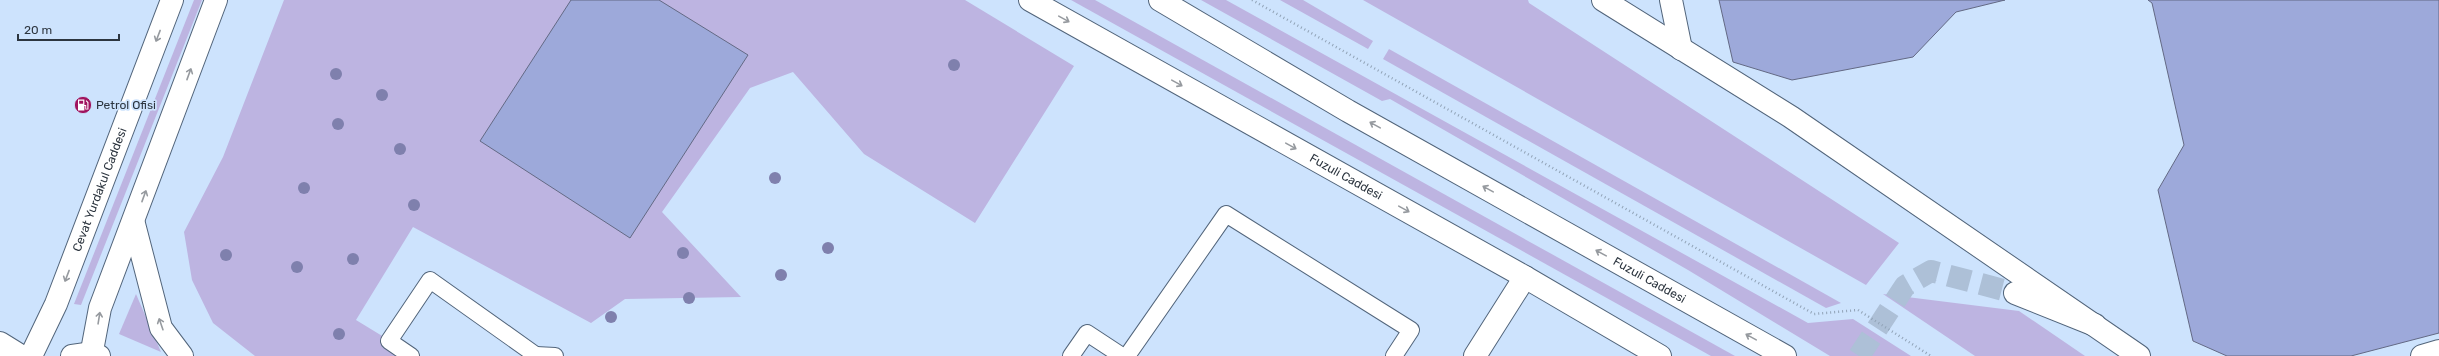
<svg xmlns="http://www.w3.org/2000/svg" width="2439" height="356" font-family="Rubik,sans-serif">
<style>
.green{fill:#bdb4e1}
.building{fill:#9da9da;stroke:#636984}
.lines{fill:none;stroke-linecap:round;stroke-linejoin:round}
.tertiary-tunnel{stroke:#adc0d7;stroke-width:22;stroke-dasharray:22 11;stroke-linecap:butt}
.service-casing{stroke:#52657b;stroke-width:18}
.minor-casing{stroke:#52657b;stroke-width:24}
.tertiary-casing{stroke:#52657b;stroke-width:24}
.secondary-casing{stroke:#52657b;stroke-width:24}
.path{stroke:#91a3b7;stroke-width:2.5;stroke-dasharray:1 3;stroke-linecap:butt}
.service{stroke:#fff;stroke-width:16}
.minor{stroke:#fff;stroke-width:22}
.tertiary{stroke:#fff;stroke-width:22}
.secondary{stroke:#fff;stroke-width:22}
.tree{fill:#7f80ad}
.oneway{stroke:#969a9f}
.labels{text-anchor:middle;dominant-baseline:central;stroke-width:3.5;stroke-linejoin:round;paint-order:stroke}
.poi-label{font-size:12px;fill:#2c353f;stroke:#cde3fd;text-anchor:start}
.street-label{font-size:12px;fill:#2c353f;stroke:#cde3fd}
</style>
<rect width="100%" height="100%" fill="#cde3fd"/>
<g class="green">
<path d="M194,0H202L81,305L74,304Z"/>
<path d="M284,0H965L1074,66L975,223L864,154L793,72L750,88L662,212L741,297L625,299L591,323L413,227L356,320L415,356H255L213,323L192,280L184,232L223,157Z"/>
<path d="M1071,0H1095L1735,356H1711Z"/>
<path d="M1201,0H1226L1808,323L1853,319L1911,356H1830L1688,270L1390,99L1382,101Z"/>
<path d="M1280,0H1303L1373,41L1368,49Z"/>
<path d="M1363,0H1528L1529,3L1899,243L1866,285Z"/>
<path d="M1389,49L1841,303L1826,308L1383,59Z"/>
<path d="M136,294L161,352L119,334Z"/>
<path d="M1883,294L2019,311L2085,356H1975Z"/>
</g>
<g class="building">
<path d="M571,0H659L748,55L630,238L480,141Z"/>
<path d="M1719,0H2005L1956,12L1913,57L1792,80L1733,62Z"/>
<path d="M2148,0H2439V333L2351,356H2227L2193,341L2158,190L2184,145L2152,3Z"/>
</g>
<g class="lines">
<path class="tertiary-tunnel" d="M1859,356L1905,286L1931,271L2015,293"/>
<defs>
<g id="service">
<path d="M536,355L555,356"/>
<path d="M411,356L389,341L430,280L537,356"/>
<path d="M1071,356L1087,333L1122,356"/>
<path d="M1127,356L1226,214L1411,330L1394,356"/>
</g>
<g id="minor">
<path d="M1603,0L1791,117L2139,356"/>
<path d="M1671,0L1681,49"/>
<path d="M1475,356L1525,277"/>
<path d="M2422,356L2439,351"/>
</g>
<g id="tertiary">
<path d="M134,224L161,328L182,356"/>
<path d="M2015,293L2095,325"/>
<path d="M0,343L21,356"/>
<path d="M72,356L93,353L99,356"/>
</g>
<g id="secondary">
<path id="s1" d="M1030,0L1525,277L1660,356"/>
<path id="s2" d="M1160,0L1348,111L1785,356"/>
<path id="s3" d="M31,356L56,304L172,0"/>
<path d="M91,356L100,308L216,0"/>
</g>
</defs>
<use href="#service" class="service-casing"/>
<use href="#minor" class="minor-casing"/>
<use href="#tertiary" class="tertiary-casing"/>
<use href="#secondary" class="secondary-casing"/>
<path class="path" d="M1252,0L1814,314L1858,310L1931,356"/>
<use href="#service" class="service"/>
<use href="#minor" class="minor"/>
<use href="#tertiary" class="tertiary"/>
<use href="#secondary" class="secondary"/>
</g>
<g class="tree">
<circle cx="954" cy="65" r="6"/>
<circle cx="336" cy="74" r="6"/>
<circle cx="382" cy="95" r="6"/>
<circle cx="338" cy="124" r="6"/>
<circle cx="400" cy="149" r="6"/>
<circle cx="775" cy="178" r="6"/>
<circle cx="304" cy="188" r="6"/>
<circle cx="414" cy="205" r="6"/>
<circle cx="828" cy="248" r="6"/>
<circle cx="683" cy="253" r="6"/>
<circle cx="226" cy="255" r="6"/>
<circle cx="353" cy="259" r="6"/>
<circle cx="297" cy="267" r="6"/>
<circle cx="781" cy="275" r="6"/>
<circle cx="689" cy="298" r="6"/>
<circle cx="611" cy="317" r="6"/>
<circle cx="339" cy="334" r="6"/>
</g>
<defs><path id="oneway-shaft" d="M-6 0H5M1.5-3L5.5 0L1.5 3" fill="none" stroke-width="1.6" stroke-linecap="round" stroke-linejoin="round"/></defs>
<g class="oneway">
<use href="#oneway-shaft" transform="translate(1064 19) rotate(29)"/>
<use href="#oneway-shaft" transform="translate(158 36) rotate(111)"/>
<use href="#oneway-shaft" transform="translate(189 74) rotate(-70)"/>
<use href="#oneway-shaft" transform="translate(1177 83) rotate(29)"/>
<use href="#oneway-shaft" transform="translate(1375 125) rotate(-151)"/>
<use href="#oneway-shaft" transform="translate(1291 146) rotate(29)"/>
<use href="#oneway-shaft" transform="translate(1488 189) rotate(-151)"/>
<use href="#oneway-shaft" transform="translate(144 196) rotate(-70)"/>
<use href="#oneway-shaft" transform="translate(1404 209) rotate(29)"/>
<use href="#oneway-shaft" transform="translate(1601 253) rotate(-151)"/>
<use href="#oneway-shaft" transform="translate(67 276) rotate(111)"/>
<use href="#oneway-shaft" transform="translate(99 318) rotate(-81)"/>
<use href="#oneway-shaft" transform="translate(161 324) rotate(-109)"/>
<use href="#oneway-shaft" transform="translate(1751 337) rotate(-151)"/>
</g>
<defs>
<symbol id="fuel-disc" viewBox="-11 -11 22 22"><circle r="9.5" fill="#a0145f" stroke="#cde3fd"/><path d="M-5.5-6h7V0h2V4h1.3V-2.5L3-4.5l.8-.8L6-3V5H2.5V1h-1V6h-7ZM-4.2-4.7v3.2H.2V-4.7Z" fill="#fff"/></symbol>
</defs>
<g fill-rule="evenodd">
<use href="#fuel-disc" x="73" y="95" width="20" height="20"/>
</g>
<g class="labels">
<g class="poi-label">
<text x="96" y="105">Petrol Ofisi</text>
</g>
<g class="street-label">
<text stroke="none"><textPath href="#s1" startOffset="362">Fuzuli Caddesi</textPath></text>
<text stroke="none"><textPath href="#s3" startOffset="180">Cevat Yurdakul Caddesi</textPath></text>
<text stroke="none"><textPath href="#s2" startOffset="564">Fuzuli Caddesi</textPath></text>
</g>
</g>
<path d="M18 34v6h101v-6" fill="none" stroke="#2c353f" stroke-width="2"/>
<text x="24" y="34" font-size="12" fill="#2c353f" stroke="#cde3fd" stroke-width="3" paint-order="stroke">20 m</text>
</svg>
